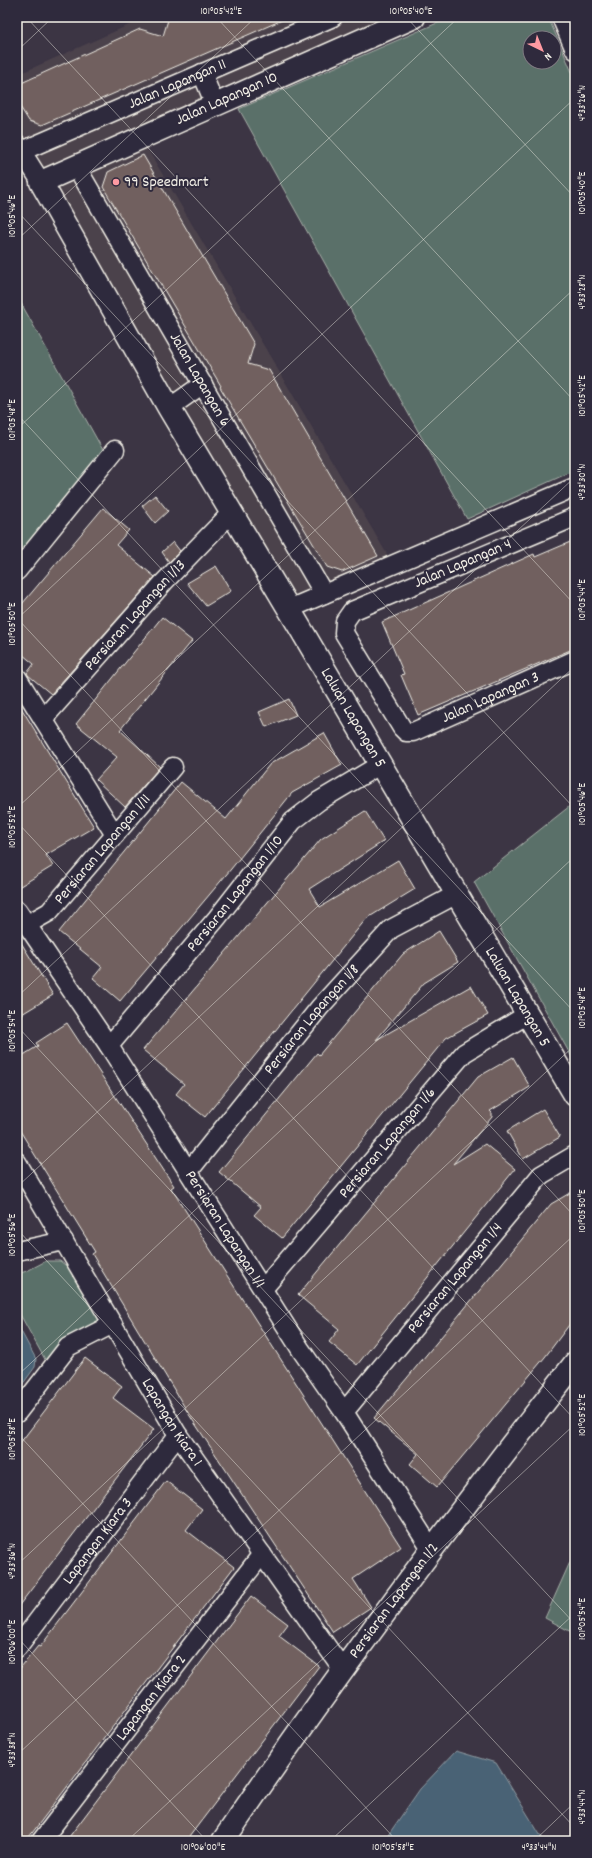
<svg xmlns="http://www.w3.org/2000/svg" width="592" height="1858" font-family="Dekko,sans-serif">
<style>
.built{fill:#4c424c}
.green{fill:#5a6f69;stroke:#a7b0a8;fill-rule:evenodd}
.water{fill:#4a6274;stroke:#8e9ba2}
.building{fill:#71615f;stroke:#f4f1e8}
.lines{fill:none;stroke-linecap:round;stroke-linejoin:round}
.street-casing{stroke:#f4f1e8;stroke-width:21}
.secondary-casing{stroke:#f4f1e8;stroke-width:25}
.street{stroke:#2f2a3d;stroke-width:18}
.secondary{stroke:#2f2a3d;stroke-width:22}
.ticks{fill:none;stroke:#f4f1e8;stroke-width:1;stroke-opacity:0.45}
.poi-dot{fill:#ff9aa2;stroke:#2f2a3d;stroke-width:1.5}
.labels{text-anchor:middle;dominant-baseline:central;stroke-width:4;stroke-linejoin:round;paint-order:stroke}
.street-label{font-size:16px;fill:#f4f1e8;stroke:#2f2a3d}
.poi-label{font-size:16px;fill:#f4f1e8;stroke:#2f2a3d;text-anchor:start}
.neatline{fill:none;stroke:#f4f1e8;stroke-width:1.5}
.ticks-label{font-size:10px;text-anchor:middle;fill:#f4f1e8}
</style>
<rect width="100%" height="100%" fill="#3c3544"/>
<filter id="ink" filterUnits="userSpaceOnUse"><feTurbulence type="fractalNoise" baseFrequency=".025" numOctaves="2"/><feDisplacementMap in="SourceGraphic" scale="8" xChannelSelector="R" yChannelSelector="G"/><feConvolveMatrix kernelMatrix="1 2 1 2 8 2 1 2 1" color-interpolation-filters="sRGB"/></filter>
<g filter="url(#ink)">
<path class="built" d="M147,17H413L141,138L391,561L291,608L17,164V75Z"/>
<g class="green">
<path d="M451,17H548L575,79V470L467,519L239,109ZM530,38H554V62H530Z"/>
<path d="M17,296L104,452L17,560Z"/>
<path d="M575,802V1063L474,882Z"/>
<path d="M46,1261H60L70,1269L103,1320L47,1363L17,1309V1274L27,1271Z"/>
<path d="M575,1551V1634L545,1618Z"/>
</g>
<g class="water">
<path d="M17,1324L36,1359L35,1367L17,1392Z"/>
<path d="M456,1751L496,1763L542,1838L541,1841H384L420,1789Z"/>
</g>
<g class="building">
<path d="M174,17H289L42,125L29,121L17,102V85L140,29L163,36L168,20Z"/>
<path d="M143,155L254,344L248,364L269,370L378,556L342,572L327,567L220,387L221,386L103,187L108,172Z"/>
<path d="M155,495L168,511L155,523L142,506Z"/>
<path d="M103,508L129,530L116,545L155,577L51,694L28,675L27,673L34,664L17,650V610Z"/>
<path d="M575,540V648L418,715L401,675L404,674L382,622L534,554L535,557Z"/>
<path d="M173,542L180,551L169,562L162,552Z"/>
<path d="M216,566L231,591L206,606L187,583Z"/>
<path d="M162,617L192,641L120,730L160,767L125,807L96,780L117,757L76,724Z"/>
<path d="M289,699L296,715L266,727L259,712Z"/>
<path d="M17,701L94,827L46,855L53,866L17,888Z"/>
<path d="M324,733L342,765L292,793L231,869L120,1001L93,978L102,967L59,932L181,782L226,819L270,764Z"/>
<path d="M365,811L384,841L309,889L320,907L398,860L415,889L366,919L205,1117L176,1094L184,1084L143,1050L321,839Z"/>
<path d="M439,931L458,962L424,983L376,1040L471,986L488,1015L446,1038L282,1238L254,1215L261,1207L219,1172L317,1053L319,1055L403,954Z"/>
<path d="M17,936L53,995L17,1017Z"/>
<path d="M67,1023L174,1186L171,1188L401,1547L353,1579L371,1607L333,1632L190,1416L92,1254L95,1252L17,1126V1059L38,1046L36,1043Z"/>
<path d="M513,1057L530,1087L490,1111L492,1113V1117L453,1164L485,1144L515,1169L357,1365L329,1342L339,1329L298,1295L478,1077Z"/>
<path d="M543,1109L560,1137L523,1159L507,1131Z"/>
<path d="M575,1190V1317L545,1357L437,1487L410,1464L418,1454L374,1418L551,1204Z"/>
<path d="M85,1358L122,1386L113,1398L154,1429L17,1608V1447Z"/>
<path d="M166,1481L202,1509L186,1530L234,1567L26,1841H17V1672L38,1646L40,1647Z"/>
<path d="M251,1596L288,1624L279,1636L319,1666L186,1841H66Z"/>
</g>
<g class="lines">
<defs>
<g id="street">
<path d="M561,17L575,50"/>
<path d="M202,73L215,105"/>
<path d="M17,144L41,182"/>
<path id="s1" d="M22,151L333,17"/>
<path id="s2" d="M76,166L324,594"/>
<path d="M169,408L203,384"/>
<path id="s3" d="M575,517L352,611L345,621L344,633L402,728L406,732H413L575,660"/>
<path d="M17,571L115,450"/>
<path d="M289,609L575,487"/>
<path d="M17,677L115,835"/>
<path id="s4" d="M43,719L164,582L231,513"/>
<path id="s5" d="M17,910L109,1046L301,1350L344,1412L432,1550"/>
<path id="s6" d="M26,925L49,912L173,767"/>
<path id="s7" d="M109,1046L217,918L293,821L319,801L381,764"/>
<path id="s8" d="M17,1162L178,1435L344,1671"/>
<path id="s9" d="M189,1171L320,1007L391,929L457,894"/>
<path d="M17,1251L64,1241"/>
<path id="s10" d="M263,1289L464,1053L528,1014"/>
<path id="s11" d="M344,1412L541,1175L575,1155"/>
<path d="M17,1413L68,1347L113,1324"/>
<path id="s12" d="M17,1648L178,1435"/>
<path id="s13" d="M41,1841L262,1554"/>
</g>
<g id="secondary">
<path id="s14" d="M414,17L41,182L169,408L289,609L575,1095"/>
<path id="s15" d="M223,1841C334,1677 453,1519 575,1363"/>
</g>
</defs>
<use href="#street" class="street-casing"/>
<use href="#secondary" class="secondary-casing"/>
<use href="#street" class="street"/>
<use href="#secondary" class="secondary"/>
</g>
</g>
<path class="ticks" d="M26,17L575,605M216,17L575,402M406,17L575,198M17,51L53,17M17,211L575,809M17,240L256,17M17,414L575,1013M17,429L459,17M17,618L575,1217M17,619L575,98M17,808L575,288M17,822L575,1420M17,997L575,477M17,1026L575,1624M17,1187L575,666M17,1229L575,1828M17,1376L575,856M17,1433L397,1841M17,1565L575,1045M17,1637L207,1841M17,1755L575,1234M127,1841L575,1424M330,1841L575,1613M534,1841L575,1802"/>
<circle class="poi-dot" cx="116" cy="182" r="4"/>
<g class="labels">
<g class="street-label">
<text stroke="none"><textPath href="#s1" startOffset="169">Jalan Lapangan 11</textPath></text>
<text transform="translate(227 99) rotate(-24)">Jalan Lapangan 10</text>
<text stroke="none"><textPath href="#s2" startOffset="247">Jalan Lapangan 6</textPath></text>
<text transform="translate(463 564) rotate(-23)">Jalan Lapangan 4</text>
<text stroke="none"><textPath href="#s4" startOffset="139">Persiaran Lapangan 1/13</textPath></text>
<text stroke="none"><textPath href="#s3" startOffset="475">Jalan Lapangan 3</textPath></text>
<text stroke="none"><textPath href="#s14" startOffset="1028">Laluan Lapangan 5</textPath></text>
<text stroke="none"><textPath href="#s6" startOffset="109">Persiaran Lapangan 1/11</textPath></text>
<text stroke="none"><textPath href="#s7" startOffset="198">Persiaran Lapangan 1/10</textPath></text>
<text stroke="none"><textPath href="#s14" startOffset="1352">Laluan Lapangan 5</textPath></text>
<text stroke="none"><textPath href="#s9" startOffset="195">Persiaran Lapangan 1/8</textPath></text>
<text stroke="none"><textPath href="#s10" startOffset="192">Persiaran Lapangan 1/6</textPath></text>
<text stroke="none"><textPath href="#s5" startOffset="381">Persiaran Lapangan 1/1</textPath></text>
<text stroke="none"><textPath href="#s11" startOffset="174">Persiaran Lapangan 1/4</textPath></text>
<text stroke="none"><textPath href="#s8" startOffset="303">Lapangan Kiara 1</textPath></text>
<text stroke="none"><textPath href="#s12" startOffset="134">Lapangan Kiara 3</textPath></text>
<text stroke="none"><textPath href="#s15" startOffset="295">Persiaran Lapangan 1/2</textPath></text>
<text stroke="none"><textPath href="#s13" startOffset="181">Lapangan Kiara 2</textPath></text>
</g>
<g class="poi-label">
<text x="124" y="182">99 Speedmart</text>
</g>
</g>
<rect width="592" height="1858" fill="none" stroke="#2f2a3d" stroke-width="44"/>
<g transform="translate(542 50) rotate(137)"><circle r="19" fill="#2f2a3d" stroke="#7e7a81"/>
<path d="M0-3L7 15L0 10L-7 15Z" fill="#ff9aa2"/>
<text y="-6" font-size="11" font-weight="bold" text-anchor="middle" fill="#f4f1e8">N</text>
</g>
<rect x="22" y="22" width="548" height="1814" class="neatline"/>
<g class="ticks-label">
<text x="221" y="14">101°05'42"E</text>
<text x="411" y="14">101°05'40"E</text>
<text transform="translate(581 103) rotate(-90)" y="4">4°33'26"N</text>
<text transform="translate(581 193) rotate(-90)" y="4">101°05'40"E</text>
<text transform="translate(11 216) rotate(-90)" y="4">101°05'46"E</text>
<text transform="translate(581 292) rotate(-90)" y="4">4°33'28"N</text>
<text transform="translate(581 396) rotate(-90)" y="4">101°05'42"E</text>
<text transform="translate(11 420) rotate(-90)" y="4">101°05'48"E</text>
<text transform="translate(581 482) rotate(-90)" y="4">4°33'30"N</text>
<text transform="translate(581 600) rotate(-90)" y="4">101°05'44"E</text>
<text transform="translate(11 624) rotate(-90)" y="4">101°05'50"E</text>
<text transform="translate(581 804) rotate(-90)" y="4">101°05'46"E</text>
<text transform="translate(11 827) rotate(-90)" y="4">101°05'52"E</text>
<text transform="translate(581 1008) rotate(-90)" y="4">101°05'48"E</text>
<text transform="translate(11 1031) rotate(-90)" y="4">101°05'54"E</text>
<text transform="translate(581 1211) rotate(-90)" y="4">101°05'50"E</text>
<text transform="translate(11 1235) rotate(-90)" y="4">101°05'56"E</text>
<text transform="translate(581 1415) rotate(-90)" y="4">101°05'52"E</text>
<text transform="translate(11 1439) rotate(-90)" y="4">101°05'58"E</text>
<text transform="translate(11 1561) rotate(-90)" y="4">4°33'36"N</text>
<text transform="translate(581 1619) rotate(-90)" y="4">101°05'54"E</text>
<text transform="translate(11 1642) rotate(-90)" y="4">101°06'00"E</text>
<text transform="translate(11 1750) rotate(-90)" y="4">4°33'38"N</text>
<text transform="translate(581 1807) rotate(-90)" y="4">4°33'44"N</text>
<text x="203" y="1850">101°06'00"E</text>
<text x="393" y="1850">101°05'58"E</text>
<text x="539" y="1850">4°33'44"N</text>
</g>
</svg>
